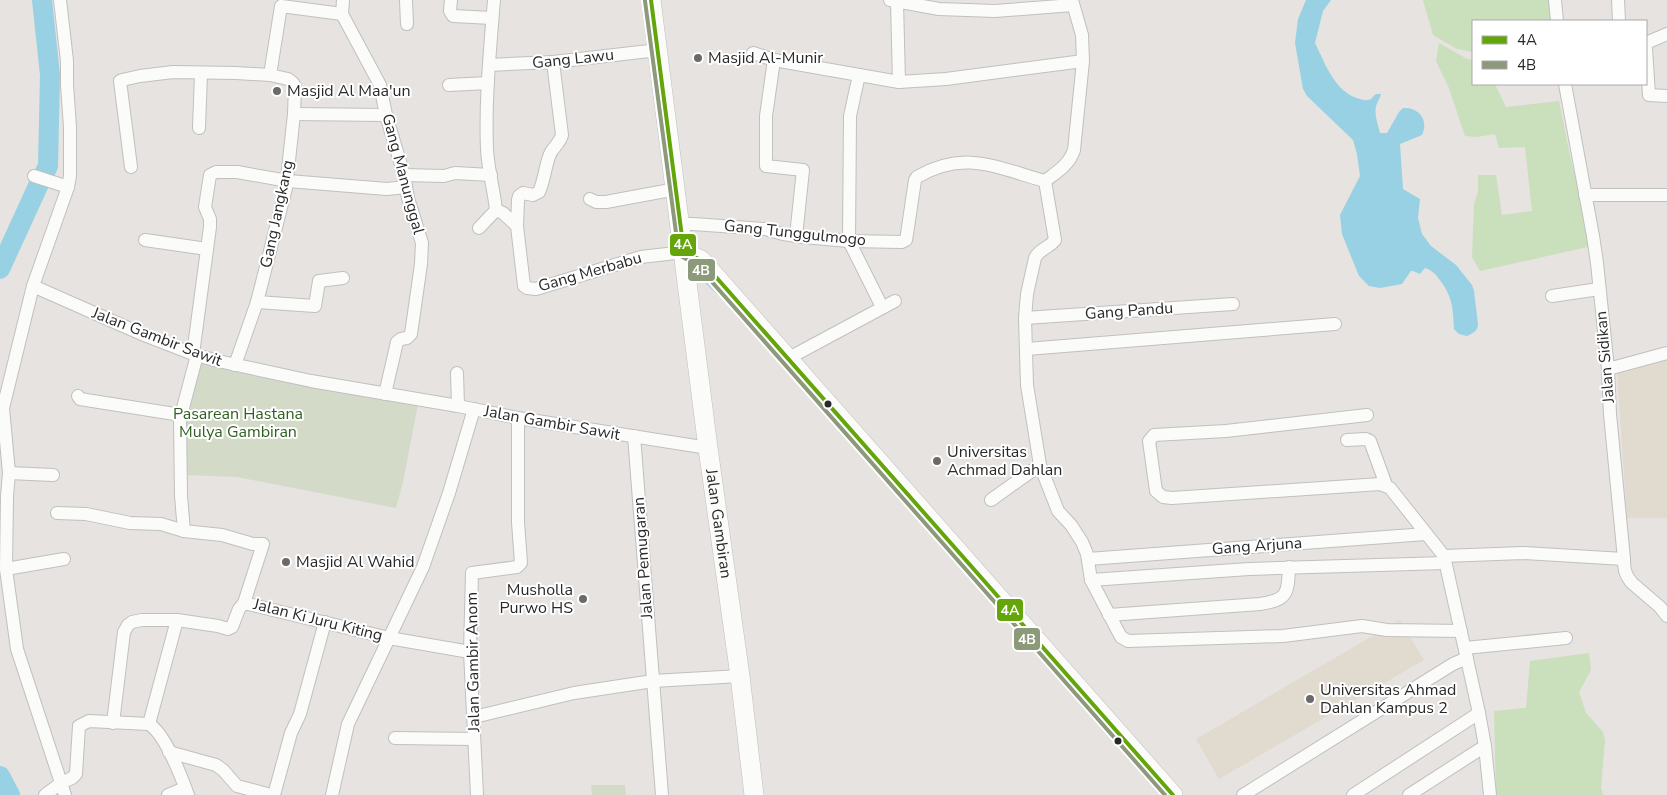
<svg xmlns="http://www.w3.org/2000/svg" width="1667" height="795" font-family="'Nunito Sans',sans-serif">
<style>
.education{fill:#e0dacf}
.green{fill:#cadfbb}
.cemetery{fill:#d3dac8}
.water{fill:#98d1e3}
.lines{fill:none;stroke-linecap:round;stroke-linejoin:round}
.stream{stroke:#98d1e3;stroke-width:3}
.river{stroke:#98d1e3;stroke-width:20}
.street-casing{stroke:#c0c0c1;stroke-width:14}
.secondary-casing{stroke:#c0c0c1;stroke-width:20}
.street{stroke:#fbfbfa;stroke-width:12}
.secondary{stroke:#fbfbfa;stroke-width:19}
.bus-1-casing{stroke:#fff;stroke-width:8}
.bus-2-casing{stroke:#fff;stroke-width:8}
.bus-1{stroke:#64a50a;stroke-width:4}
.bus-2{stroke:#8c997a;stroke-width:4}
.poi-dot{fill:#6b6a69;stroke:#fff;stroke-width:2}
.bus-dot{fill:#292929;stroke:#fff;stroke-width:2}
.labels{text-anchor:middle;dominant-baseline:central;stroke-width:4;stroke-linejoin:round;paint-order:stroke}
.poi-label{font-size:16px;fill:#292929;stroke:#fff;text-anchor:start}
.street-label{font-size:16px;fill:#292929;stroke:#fff}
.park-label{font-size:16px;fill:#2e5f20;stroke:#fff}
.line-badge{stroke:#fff;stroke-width:2}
.badge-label{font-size:14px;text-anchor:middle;font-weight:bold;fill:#fff}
</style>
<rect width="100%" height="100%" fill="#e6e3e0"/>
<g class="education">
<path d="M1667,355V518H1627L1617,372Z"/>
<path d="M1400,620L1424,660L1219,779L1196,739Z"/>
</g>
<g class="green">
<path d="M1423,0H1550L1553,21H1473V52L1457,49L1433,35Z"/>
<path d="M1439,43L1467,59L1473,60V84H1495L1506,107L1559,101L1570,156L1592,246L1480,271L1472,257L1474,205L1478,191V175H1496L1502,215L1532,211L1525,147L1499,148L1495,134L1477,137L1465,136L1449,88L1436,61Z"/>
<path d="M1589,653L1591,670L1579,692L1586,713L1603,732L1605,740L1601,788L1603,795H1496L1494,711L1526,708L1530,661Z"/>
</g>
<g class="cemetery">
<path d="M200,361L418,404L403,482L396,508L237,477L187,475L183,419Z"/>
<path d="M591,785H625L626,795H592Z"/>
</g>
<path class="water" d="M1306,0H1331L1323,11L1315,43C1325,63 1335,93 1360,99C1363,100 1367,101 1371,99C1373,97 1374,95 1376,94H1381C1380,99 1377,102 1376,106C1374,115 1378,124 1380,133H1387L1399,112L1403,108C1419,107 1429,120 1422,135L1400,144L1403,189L1420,199L1418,218L1422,234L1431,246L1456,265L1472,285L1474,291L1478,324C1478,331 1473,333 1467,336L1459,334L1454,329C1453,310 1453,299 1442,283C1437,276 1434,271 1425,268L1420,274L1413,271H1411L1402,284L1380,288L1369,286L1359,276L1342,234L1340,215L1360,176L1357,154L1353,140L1307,96L1303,89L1295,43L1298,19Z"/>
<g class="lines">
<path class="stream" d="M701,277L718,293"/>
<g class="river">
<path d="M0,269L38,186L48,166L50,75L42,0"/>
<path d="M0,776L10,795"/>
</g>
<defs>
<g id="street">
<path d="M60,0L67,61V85L70,127V176L68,187L33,286L3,408L9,473L7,496L6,569L17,649L65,795"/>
<path d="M343,0L342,14L380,85L386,115L404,175L408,198L422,243L421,264L411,334L407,338L401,339L397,342L385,394"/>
<path d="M406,0L407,24"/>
<path d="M451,0L450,11L453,16L492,18"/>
<path d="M890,0L939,9L995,11L1073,5"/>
<path d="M1555,0L1557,21"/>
<path d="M1618,0L1619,21"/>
<path d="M897,2L899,82"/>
<path d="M1646,43L1667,34"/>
<path d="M1646,49L1649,95L1667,96"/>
<path d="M753,53L774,60L899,82L946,79L1083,61"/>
<path d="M774,60L766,116V166L803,170L796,236"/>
<path d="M489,65L553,62L658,50"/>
<path d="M270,75L281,6L342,14"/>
<path d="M859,75L850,116L849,241L882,307"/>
<path d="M1565,84L1593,236L1597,263L1608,369L1610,414L1624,559C1624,569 1625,575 1632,583L1660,607L1667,616"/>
<path d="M449,85L488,83"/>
<path d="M294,114L386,115"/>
<path d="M199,128L201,73"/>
<path d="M131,167L120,81L122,80L140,76L173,72L236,73L270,75L288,79L293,83L295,87L294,114L286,188L257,302L235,365"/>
<path d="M404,175L444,176L455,173L491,175"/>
<path d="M34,176L68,187"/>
<path d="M1045,181L1055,240C1049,248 1039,249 1035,258L1027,294L1025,318L1027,385L1040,465L1058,511L1071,525L1082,542L1087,554L1091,580L1121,637L1128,641L1283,636L1362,626L1387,630L1461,631"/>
<path d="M1585,195H1667"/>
<path d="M590,199L596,202H606L676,189"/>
<path d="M496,210L503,213L517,226L524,286L527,288L536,289L641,257L684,252"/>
<path d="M680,224H693L765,229L783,234L803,237L849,241L902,242L906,240L907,234L915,180L917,177C965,149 997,168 1045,181C1057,172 1069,165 1074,150L1083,61L1082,35L1072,0"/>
<path d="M517,226L518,200L519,196L523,193L533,195L539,192C545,179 545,164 551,152C555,146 560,142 562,135L553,62"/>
<path d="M479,228L496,210C494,190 488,170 487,149C485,100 490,50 494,0"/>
<path d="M145,240L207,249"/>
<path d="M33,286L144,335L193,354L218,361L311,381L458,406L518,418L708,448"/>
<path d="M1552,296L1599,289"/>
<path d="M257,302L315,306L319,281L343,278"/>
<path d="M1025,318L1233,304"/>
<path d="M1027,349L1335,324"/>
<path d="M193,354L210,227V219L205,207L210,175L216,172H237L288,181L387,189L406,187"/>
<path d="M787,359L895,301"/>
<path d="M1608,369L1667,353"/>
<path d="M457,373L458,406"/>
<path d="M78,396L80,399L181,415"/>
<path d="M1367,415L1226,431L1154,435L1149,441L1156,491L1163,497L1172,498L1380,484L1390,488L1444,556L1479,713L1485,746L1490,795"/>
<path d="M634,436L662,795"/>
<path d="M1347,440L1366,439L1370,441L1386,485"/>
<path d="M9,473L53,475"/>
<path d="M991,500L1040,465"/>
<path d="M57,513L86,514L130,523L161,524L184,531"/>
<path d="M1444,556L1523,553L1624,559"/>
<path d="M1088,559L1426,534"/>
<path d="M6,569L64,559"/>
<path d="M1091,580L1249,569L1445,563"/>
<path d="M244,603L389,638L470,652"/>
<path d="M1109,615L1260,604C1288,600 1288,593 1289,567"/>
<path d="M1465,648L1566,638"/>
<path d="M474,717L574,693L653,681L740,676"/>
<path d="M113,723L124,632L128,625L132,622L142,620H177L218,626L228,629L232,627L239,609L244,603L263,544H253L222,535L184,531L181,496L180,419L197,355"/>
<path d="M149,724L177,620"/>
<path d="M395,738L474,739"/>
<path d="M169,752L216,765L223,770L237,786L271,795"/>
<path d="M45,795L61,783L72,778L76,774L79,726L89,721L149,724C166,735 181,776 188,795"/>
<path d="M168,795L185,788"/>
<path d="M274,795L291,733L300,714L325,622"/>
<path d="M332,795L348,724L423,567L449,493L474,409"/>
<path d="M477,795L470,652L472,573L517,567L521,563L518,522V418"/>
<path d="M1243,795L1453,664L1467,658"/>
<path d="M1353,795L1479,713"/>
<path d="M1409,795L1485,746"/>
</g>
<g id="secondary">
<path id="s1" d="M651,0L708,448L740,676L754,795"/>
<path d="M684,252L701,260L1173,795"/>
</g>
</defs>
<use href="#street" class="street-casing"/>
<use href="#secondary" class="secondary-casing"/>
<use href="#street" class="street"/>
<use href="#secondary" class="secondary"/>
<defs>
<path id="bus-1" d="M651,0L684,252L701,260L1173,795"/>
<path id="bus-2" d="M645,1L679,255L697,265L1165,795"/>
</defs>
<use href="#bus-1" class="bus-1-casing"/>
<use href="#bus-2" class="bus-2-casing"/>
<use href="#bus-1" class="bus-1"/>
<use href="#bus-2" class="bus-2"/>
</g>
<g class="poi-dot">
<circle cx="698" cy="58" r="5"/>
<circle cx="277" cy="91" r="5"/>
<circle cx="937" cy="461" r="5"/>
<circle cx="286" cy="562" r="5"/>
<circle cx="583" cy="599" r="5"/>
<circle cx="1310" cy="699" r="5"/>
</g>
<g class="bus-dot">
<circle cx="828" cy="404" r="4.5"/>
<circle cx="1118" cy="741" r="4.5"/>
</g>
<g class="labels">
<g class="poi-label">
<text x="708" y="58">Masjid Al-Munir</text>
<text x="287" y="91">Masjid Al Maa'un</text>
<text x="947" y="452">Universitas<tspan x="947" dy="18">Achmad Dahlan</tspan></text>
<text x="296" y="562">Masjid Al Wahid</text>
<text x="573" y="590" text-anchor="end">Musholla<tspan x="573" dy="18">Purwo HS</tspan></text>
<text x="1320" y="690">Universitas Ahmad<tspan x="1320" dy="18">Dahlan Kampus 2</tspan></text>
</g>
<g class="street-label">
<text transform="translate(573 59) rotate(-6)">Gang Lawu</text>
<text transform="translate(403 174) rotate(75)">Gang Manunggal</text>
<text transform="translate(277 214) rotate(-78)">Gang Jangkang</text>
<text transform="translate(795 233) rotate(6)">Gang Tunggulmogo</text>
<text transform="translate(590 272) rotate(-16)">Gang Merbabu</text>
<text transform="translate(1129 311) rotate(-4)">Gang Pandu</text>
<text transform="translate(157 337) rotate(21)">Jalan Gambir Sawit</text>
<text transform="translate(1605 357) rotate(-95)">Jalan Sidikan</text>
<text transform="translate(552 423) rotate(10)">Jalan Gambir Sawit</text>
<text stroke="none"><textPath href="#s1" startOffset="528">Jalan Gambiran</textPath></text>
<text transform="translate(1257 546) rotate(-4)">Gang Arjuna</text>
<text transform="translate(643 558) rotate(-94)">Jalan Pemugaran</text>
<text transform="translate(318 620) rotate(14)">Jalan Ki Juru Kiting</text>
<text transform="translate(473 662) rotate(-91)">Jalan Gambir Anom</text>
</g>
<g class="park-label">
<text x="238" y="414">Pasarean Hastana<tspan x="238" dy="18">Mulya Gambiran</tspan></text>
</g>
</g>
<g class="line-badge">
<rect x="669" y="233" width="28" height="24" rx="5" fill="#64a50a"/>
<rect x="687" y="258" width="29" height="24" rx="5" fill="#8c997a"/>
<rect x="996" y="598" width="28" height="24" rx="5" fill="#64a50a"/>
<rect x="1013" y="627" width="28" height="24" rx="5" fill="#8c997a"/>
</g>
<g class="badge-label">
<text x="683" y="249">4A</text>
<text x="701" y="275">4B</text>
<text x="1010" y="615">4A</text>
<text x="1027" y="644">4B</text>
</g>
<rect x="1472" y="20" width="175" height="65" fill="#ffffff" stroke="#a9a9a9"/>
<rect x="1482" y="36" width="25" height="8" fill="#64a50a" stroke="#a9a9a9"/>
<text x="1517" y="45" font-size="15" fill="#292929">4A</text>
<rect x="1482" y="61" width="25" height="8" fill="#8c997a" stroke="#a9a9a9"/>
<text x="1517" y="70" font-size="15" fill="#292929">4B</text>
</svg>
